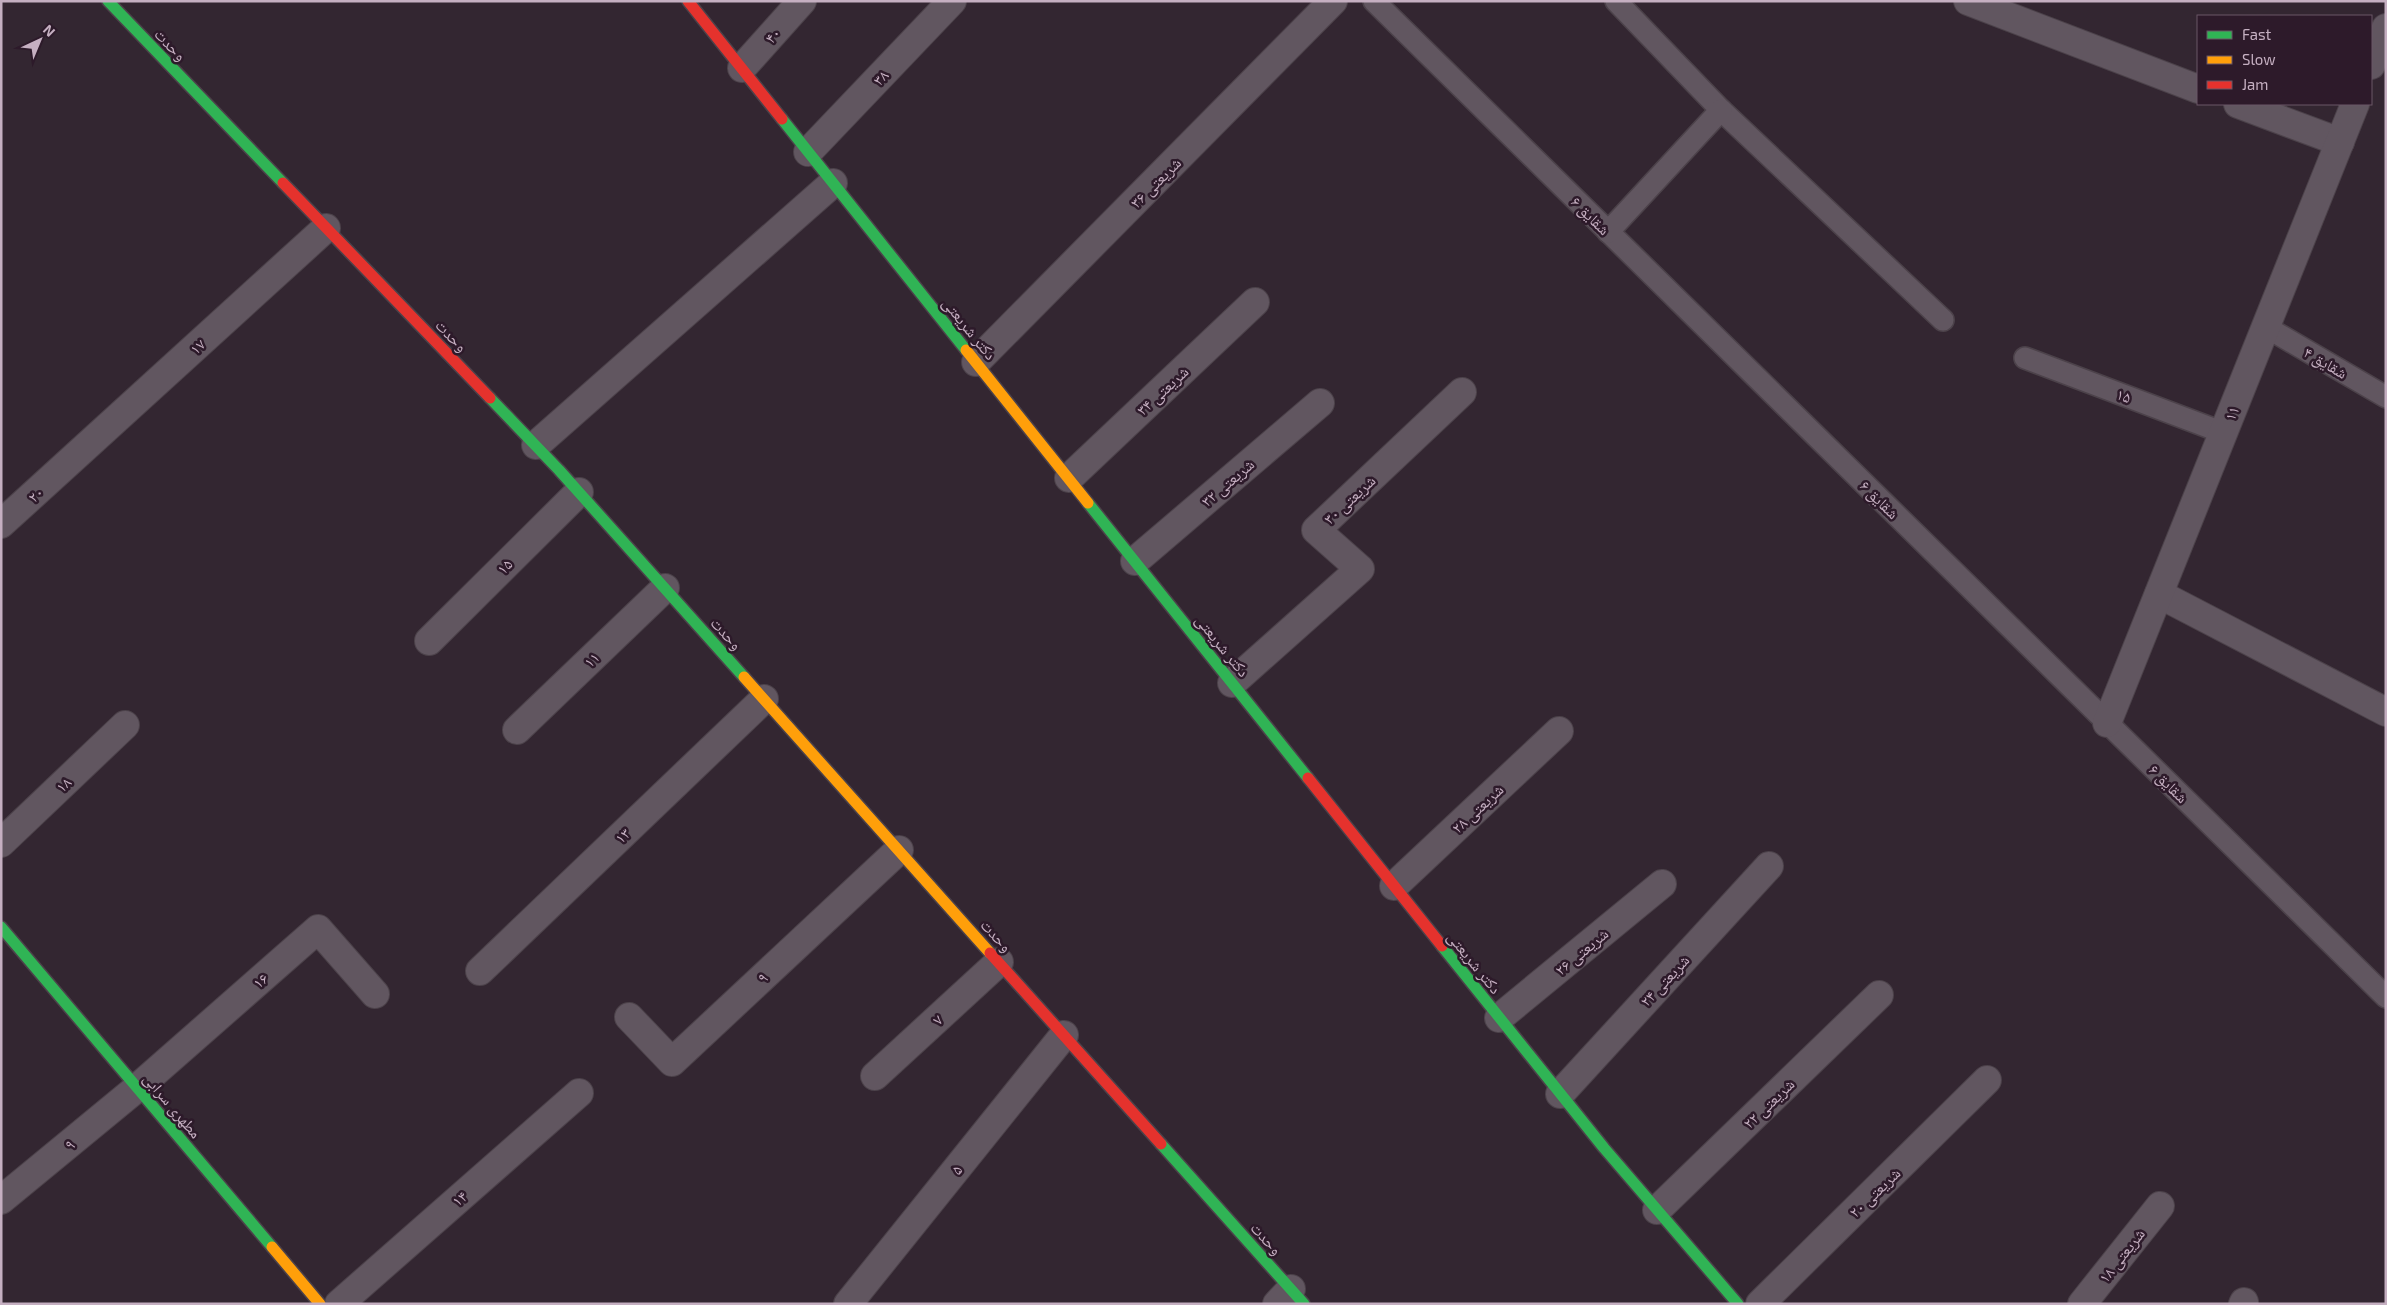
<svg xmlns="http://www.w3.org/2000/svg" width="2387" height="1305" font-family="'Exo 2','Noto Naskh Arabic',sans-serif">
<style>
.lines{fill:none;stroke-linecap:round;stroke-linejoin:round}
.lane-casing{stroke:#4c424a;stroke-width:24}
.street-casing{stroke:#4c424a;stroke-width:30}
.fast-casing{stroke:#4c424a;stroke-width:14}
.slow-casing{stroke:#4c424a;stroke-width:14}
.jam-casing{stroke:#4c424a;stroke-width:14}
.lane{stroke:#615660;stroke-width:21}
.street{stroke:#615660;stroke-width:28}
.fast{stroke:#30b455;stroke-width:11}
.slow{stroke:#ff9f0a;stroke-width:11}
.jam{stroke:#e5322d;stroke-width:11}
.labels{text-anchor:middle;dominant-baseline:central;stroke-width:5;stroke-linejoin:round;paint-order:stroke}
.street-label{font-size:16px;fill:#c5afc1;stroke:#2d1a2a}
</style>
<rect width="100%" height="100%" fill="#332631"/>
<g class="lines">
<defs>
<g id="lane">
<path d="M1374,1L2386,997"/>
<path d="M1616,1L1721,110L1943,320"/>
<path d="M1608,232L1721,110"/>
<path d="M2266,327L2386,397"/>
<path d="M2025,358L2224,433"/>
</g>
<g id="street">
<path d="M1968,1L2198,89"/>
<path d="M2371,65L2386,28"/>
<path d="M742,68L802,1"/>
<path d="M2238,104L2340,142"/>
<path d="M808,152L952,1"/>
<path d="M976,362L1333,1"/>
<path d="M536,445L833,183"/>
<path d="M1069,478L1255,302"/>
<path d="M1,524L326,228"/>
<path d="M1135,561L1320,403"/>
<path d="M2159,594L2386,712"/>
<path d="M429,641L579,492"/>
<path d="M1232,683L1360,569L1316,530L1462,392"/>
<path d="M2107,723L2355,104"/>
<path d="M517,730L665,588"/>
<path d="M1,843L125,725"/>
<path d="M1394,886L1559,731"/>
<path d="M480,971L764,699"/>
<path d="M629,1017L672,1062L899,850"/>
<path d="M1499,1018L1662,884"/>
<path d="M875,1076L999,962"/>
<path d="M1560,1094L1769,866"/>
<path d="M1,1200L137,1088L318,929L375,994"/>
<path d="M1657,1210L1879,995"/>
<path d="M339,1304L579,1093"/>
<path d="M848,1304L1064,1035"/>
<path d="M1277,1304L1291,1289"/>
<path d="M1760,1304L1987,1080"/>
<path d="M2082,1304L2160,1206"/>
<path d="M2243,1304L2244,1302"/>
</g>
<g id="fast">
<path d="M108,1L283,183"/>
<path d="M782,119L966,350"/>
<path d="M490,398L559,470L744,677"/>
<path d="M1088,503L1308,778"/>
<path d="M1,927L272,1247"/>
<path d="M1442,946L1604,1148L1738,1304"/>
<path d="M1161,1144L1304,1304"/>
</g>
<g id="slow">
<path d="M966,350L1088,503"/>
<path d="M744,677L990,953"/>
<path d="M272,1247L320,1304"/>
</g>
<g id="jam">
<path d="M688,1L782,119"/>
<path d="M283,183L490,398"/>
<path d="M1308,778L1442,946"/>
<path d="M990,953L1161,1144"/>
</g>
</defs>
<use href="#lane" class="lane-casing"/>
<use href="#street" class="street-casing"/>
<use href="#fast" class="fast-casing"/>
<use href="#slow" class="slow-casing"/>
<use href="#jam" class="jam-casing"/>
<use href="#lane" class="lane"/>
<use href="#street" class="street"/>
<use href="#fast" class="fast"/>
<use href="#slow" class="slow"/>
<use href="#jam" class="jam"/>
</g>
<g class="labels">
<g class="street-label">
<text transform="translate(772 35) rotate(-48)">۴۰</text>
<text transform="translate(171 44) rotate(46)">وحدت</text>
<text transform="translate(880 77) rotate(-46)">۳۸</text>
<text transform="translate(1155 182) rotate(-45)">شریعتی ۳۶</text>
<text transform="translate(1591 215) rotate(45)">شقایق ۶</text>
<text transform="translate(970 328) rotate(51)">دکتر شریعتی</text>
<text transform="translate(452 335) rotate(46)">وحدت</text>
<text transform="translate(197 346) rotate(-42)">۱۷</text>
<text transform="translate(2326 362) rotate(30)">شقایق ۴</text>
<text transform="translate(1162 390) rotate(-43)">شریعتی ۳۴</text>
<text transform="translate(2124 395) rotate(21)">۱۵</text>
<text transform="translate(2231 413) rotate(-68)">۱۱</text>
<text transform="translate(1227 482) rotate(-41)">شریعتی ۳۲</text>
<text transform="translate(35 494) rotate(-42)">۲۰</text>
<text transform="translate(1349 499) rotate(-43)">شریعتی ۳۰</text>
<text transform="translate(1880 499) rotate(45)">شقایق ۶</text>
<text transform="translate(504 566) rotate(-45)">۱۵</text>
<text transform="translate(727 633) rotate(48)">وحدت</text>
<text transform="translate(1223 645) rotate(51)">دکتر شریعتی</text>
<text transform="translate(591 659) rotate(-44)">۱۱</text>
<text transform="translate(2169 783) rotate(45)">شقایق ۶</text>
<text transform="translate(63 784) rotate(-44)">۱۸</text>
<text transform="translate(1477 808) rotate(-43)">شریعتی ۲۸</text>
<text transform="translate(622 835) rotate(-44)">۱۳</text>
<text transform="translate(997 935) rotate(48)">وحدت</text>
<text transform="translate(1581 951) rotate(-40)">شریعتی ۲۶</text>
<text transform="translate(1475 962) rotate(51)">دکتر شریعتی</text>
<text transform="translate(762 977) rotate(-43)">۹</text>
<text transform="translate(260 980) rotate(-41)">۱۶</text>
<text transform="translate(1664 980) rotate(-47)">شریعتی ۲۴</text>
<text transform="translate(937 1019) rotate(-43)">۷</text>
<text transform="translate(1768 1103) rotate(-44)">شریعتی ۲۲</text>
<text transform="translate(173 1105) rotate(50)">مطهری سرابی</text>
<text transform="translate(69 1144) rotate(-40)">۹</text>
<text transform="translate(956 1169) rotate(-51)">۵</text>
<text transform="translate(1874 1192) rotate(-44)">شریعتی ۲۰</text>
<text transform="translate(459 1198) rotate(-41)">۱۴</text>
<text transform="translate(1267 1238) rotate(48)">وحدت</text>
<text transform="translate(2121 1255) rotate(-52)">شریعتی ۱۸</text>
</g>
</g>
<rect width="2387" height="1305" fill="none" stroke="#c5afc1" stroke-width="5"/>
<rect x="2197" y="15" width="175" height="90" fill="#2d1a2a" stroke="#6a5666"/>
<rect x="2207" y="31" width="25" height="8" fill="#30b455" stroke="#6a5666"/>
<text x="2242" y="40" font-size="15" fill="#c5afc1">Fast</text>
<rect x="2207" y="56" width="25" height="8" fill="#ff9f0a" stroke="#6a5666"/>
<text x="2242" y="65" font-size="15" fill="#c5afc1">Slow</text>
<rect x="2207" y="81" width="25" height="8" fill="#e5322d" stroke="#6a5666"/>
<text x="2242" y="90" font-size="15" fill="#c5afc1">Jam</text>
<g transform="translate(40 40) rotate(44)" stroke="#2d1a2a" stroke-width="4" paint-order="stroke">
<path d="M0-4L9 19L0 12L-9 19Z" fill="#c5afc1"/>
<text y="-8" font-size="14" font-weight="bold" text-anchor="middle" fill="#c5afc1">N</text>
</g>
</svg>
